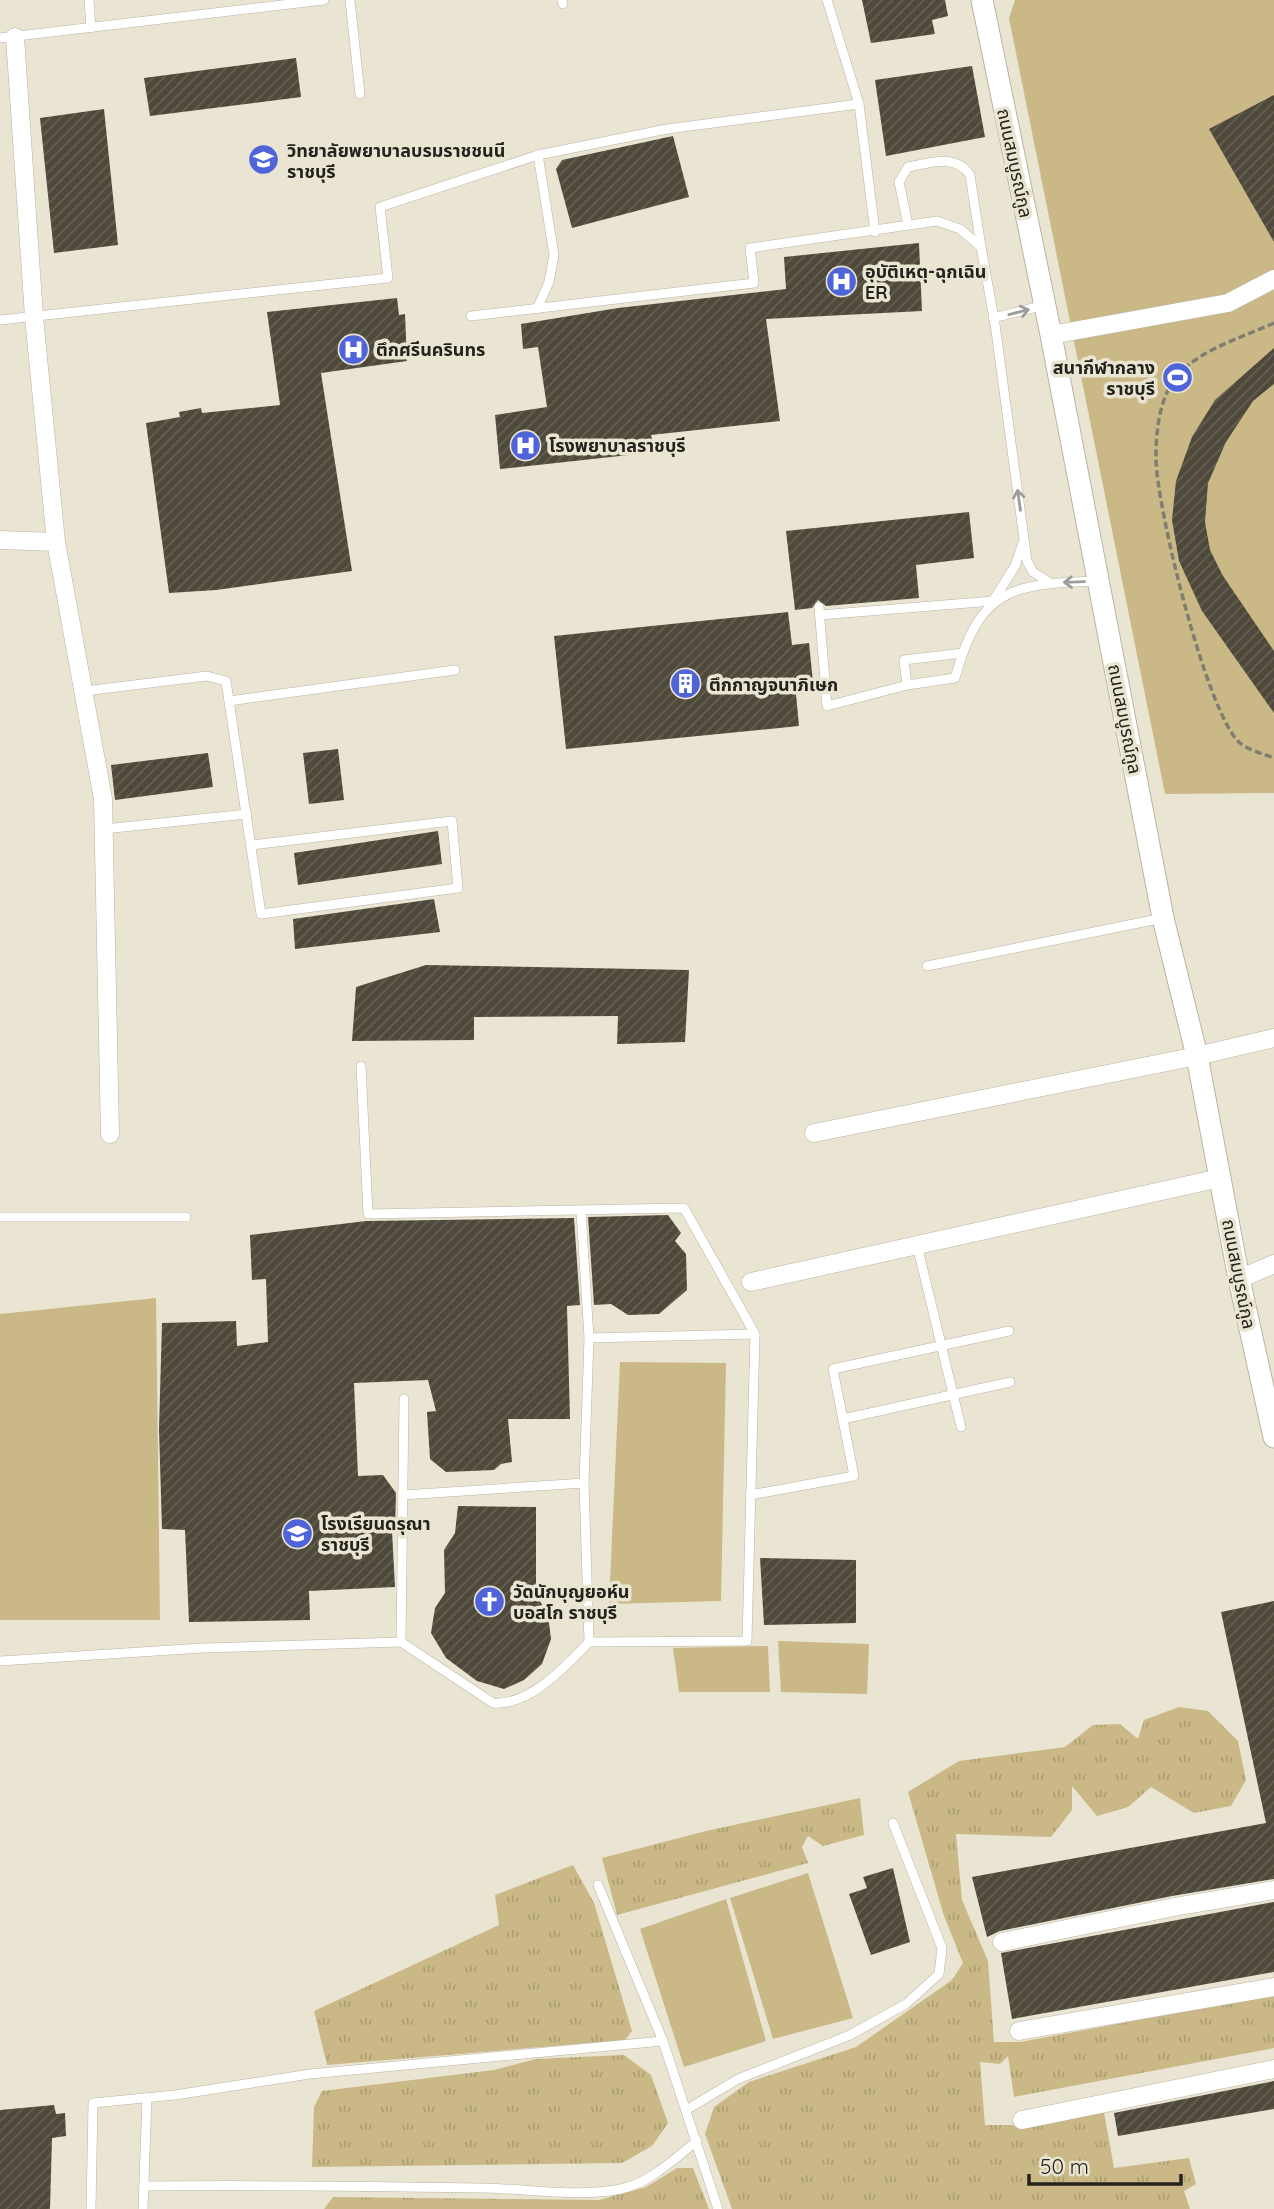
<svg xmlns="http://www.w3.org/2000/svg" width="1274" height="2209" font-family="Quicksand,'Noto Sans Thai',sans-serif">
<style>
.grass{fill:url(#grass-tufts)}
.garden{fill:#cab986}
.building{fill:url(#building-hatch)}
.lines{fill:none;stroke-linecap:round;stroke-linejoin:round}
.service-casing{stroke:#b9b4a3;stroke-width:10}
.minor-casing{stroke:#b9b4a3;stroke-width:19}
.tertiary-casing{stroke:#b9b4a3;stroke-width:23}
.path{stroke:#807d71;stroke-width:3.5;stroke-dasharray:7 3.5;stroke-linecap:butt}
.service{stroke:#fff;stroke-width:9}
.minor{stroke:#fff;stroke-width:18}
.tertiary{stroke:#fff;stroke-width:21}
.oneway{stroke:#9c9c99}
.labels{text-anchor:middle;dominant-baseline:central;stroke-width:7;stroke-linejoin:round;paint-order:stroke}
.poi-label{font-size:18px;font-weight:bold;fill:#24221c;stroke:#eae5d3;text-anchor:start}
.street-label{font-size:18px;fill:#24221c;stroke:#eae5d3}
</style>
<defs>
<pattern id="grass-tufts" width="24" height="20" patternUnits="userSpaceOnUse" patternTransform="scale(1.75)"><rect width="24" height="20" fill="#cab986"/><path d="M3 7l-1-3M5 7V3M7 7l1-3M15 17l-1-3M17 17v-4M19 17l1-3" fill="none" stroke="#ad9f73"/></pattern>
<pattern id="building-hatch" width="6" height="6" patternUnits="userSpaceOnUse" patternTransform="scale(1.75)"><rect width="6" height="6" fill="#4e493a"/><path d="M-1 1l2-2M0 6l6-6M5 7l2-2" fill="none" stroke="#646054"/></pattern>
</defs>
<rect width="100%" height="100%" fill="#eae5d3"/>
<g class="grass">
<path d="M1179,1707L1208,1711L1238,1741L1246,1780L1231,1806L1194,1813L1151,1787L1128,1807L1097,1816L1072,1786V1810L1051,1837L956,1834L962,1900L988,1961L994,2042H1020L1274,1995V2048L1014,2097L1008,2056L1000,2064L980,2062L985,2125H1013L1018,2128L1104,2112L1114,2168L1189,2158L1196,2184L1184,2191L1190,2209H732L705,2134L714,2107L749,2082L856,2047L952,1980L963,1963L944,1916L908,1792L959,1761L1065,1747L1093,1725L1120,1724L1138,1739L1144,1720Z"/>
<path d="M860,1798L864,1835L823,1846L808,1836L802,1847L808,1863L617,1915L602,1858L706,1831Z"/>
<path d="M573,1865L594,1903L632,2031L625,2040L327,2065L314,2011L499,1925L495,1895Z"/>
<path d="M624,2055L651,2075L668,2123L652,2146L622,2163L312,2167L314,2107L322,2091L494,2070L536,2059Z"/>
<path d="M677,2168H693L709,2209H324L333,2197L599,2200L646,2187Z"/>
</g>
<g class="garden">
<path d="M1015,0H1274V793L1165,794L1009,18Z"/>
<path d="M156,1298L160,1620H0V1314Z"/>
<path d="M620,1362L726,1363L721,1601L609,1604Z"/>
<path d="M778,1641L869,1644L867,1694L781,1692Z"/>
<path d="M768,1646L770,1692H679L673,1648Z"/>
<path d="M808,1873L853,2018L773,2039L730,1898Z"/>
<path d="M726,1899L766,2041L684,2067L640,1929Z"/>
</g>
<g class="building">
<path d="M862,0H945L948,16L932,20L935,34L871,43Z"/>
<path d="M296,58L301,97L150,116L144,78Z"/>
<path d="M972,66L985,137L886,156L875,80Z"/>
<path d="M1274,95V242L1209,129Z"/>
<path d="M104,109L118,245L54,253L40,118Z"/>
<path d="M673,136L689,197L572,228L556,169L562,160Z"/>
<path d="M919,243L922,311L766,319L780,421L651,435L652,439L627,443L629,455L500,469L495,415L547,407L538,347L523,349L521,324L618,308L786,289L784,257Z"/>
<path d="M397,298L399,315L405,314L407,361L321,373L352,571L216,590L169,593L146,423L180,417L179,412L201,408L202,413L280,405L267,312Z"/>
<path d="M1274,348V384L1253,401L1226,442L1208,483L1205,522L1210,550L1223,576L1274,651V713L1202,611L1179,561L1172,520L1176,481L1192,437L1215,400Z"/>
<path d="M969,512L974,558L916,565L919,598L826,606L818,600L812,608L795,610L786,531Z"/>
<path d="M788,612L792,645L809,643L814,692L796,694L799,726L566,749L554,636Z"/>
<path d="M338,749L344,800L309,804L303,753Z"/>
<path d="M208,753L213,787L115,800L111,765Z"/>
<path d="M438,831L442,864L298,885L294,853Z"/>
<path d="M434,899L440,932L295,949L293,919Z"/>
<path d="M426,965L689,970L685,1042L617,1044L618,1016L474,1017V1040L352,1041L356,987Z"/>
<path d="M668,1215L681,1233L675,1241L686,1254L687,1290L659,1314L628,1315L611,1304L594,1305L588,1217Z"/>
<path d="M574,1218L580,1305L567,1306L570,1419H508L512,1462L501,1464L494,1470L446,1472L430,1459L427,1412L436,1411L428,1380L354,1383L358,1476L383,1475L396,1493L395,1532L392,1531L395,1587L309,1591L310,1620L189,1622L185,1530L162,1529L159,1429L162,1323L236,1321L237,1346L268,1342L266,1279L252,1280L250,1235L366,1221Z"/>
<path d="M458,1506L536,1507V1594L548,1615L551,1639L542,1664L524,1680L504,1689L477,1681L446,1658L431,1633L435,1608L445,1593L444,1550L455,1533Z"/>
<path d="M760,1558L856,1560V1623L764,1625Z"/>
<path d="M1274,1601V1879L1172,1896L1000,1931L987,1937L972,1877L1266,1823L1221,1612Z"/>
<path d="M893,1868L910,1942L871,1955L849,1894L867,1888L863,1877Z"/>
<path d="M1274,1902V1972L1012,2019L1001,1953Z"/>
<path d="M1274,2081V2109L1118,2136L1114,2113Z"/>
<path d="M54,2105L56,2114L65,2113L66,2136L52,2138L50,2209H0V2110Z"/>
</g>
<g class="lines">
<defs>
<g id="service">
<path d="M89,0L91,28"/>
<path d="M350,0L360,94"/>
<path d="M562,0L563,4"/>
<path d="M827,0L859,104L875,232"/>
<path d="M0,38L324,0"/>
<path d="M908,225L899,182L908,167C931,163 955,153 970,175L981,247"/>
<path d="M537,309L549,282L554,255L538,155"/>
<path d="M471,316L754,283L750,248L937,221L960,229L981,247L995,324L1027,561L1033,572L1049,582"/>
<path d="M993,318L1045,305"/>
<path d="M0,320L388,278L380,207L538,155L667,129L859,104"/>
<path d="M819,607L827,706L907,685L955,678C980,588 1011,584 1097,581"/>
<path d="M820,615L993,601L1015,566L1023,543"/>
<path d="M907,685L904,660L963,653"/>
<path d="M85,691L207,676L226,681L261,914L458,888L452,821L252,845"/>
<path d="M229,701L455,670"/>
<path d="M104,829L247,814"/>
<path d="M927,966L1163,918"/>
<path d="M361,1066L368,1214L684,1208L755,1334L747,1641L589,1642L584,1483L403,1495"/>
<path d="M581,1211L589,1338"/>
<path d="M0,1217H186"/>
<path d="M917,1245L961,1427"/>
<path d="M843,1419L1010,1382"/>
<path d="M584,1483L589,1338L755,1334"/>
<path d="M750,1495L854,1476L833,1369L1009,1331"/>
<path d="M401,1642L493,1703C529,1706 565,1667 589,1642"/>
<path d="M0,1661L203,1648L401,1642L404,1399"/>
<path d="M598,1885L663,2041L718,2209"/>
<path d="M686,2110L738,2079L850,2035L906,2004L939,1974L942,1948L893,1823"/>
<path d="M144,2186C255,2185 367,2186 478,2188C525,2188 576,2198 621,2189C650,2183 675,2158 697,2141"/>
<path d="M91,2209L93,2103L175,2095L310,2074L663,2041"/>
<path d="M143,2209L147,2098"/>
</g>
<g id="minor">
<path d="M15,37L34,317L56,542L103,799L110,1134"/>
<path d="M1051,335L1228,303L1274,279"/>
<path d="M0,540L56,542"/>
<path d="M814,1133L1197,1056L1274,1038"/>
<path d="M1239,1279L1274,1264"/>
<path d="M751,1282L1220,1178"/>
<path d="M1002,1942L1174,1907L1274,1890"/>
<path d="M1019,2031L1274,1987"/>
<path d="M1022,2120L1274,2069"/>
</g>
<path id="tertiary" d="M982,0L1051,335L1163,918L1197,1056L1239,1279L1274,1437"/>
</defs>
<use href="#service" class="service-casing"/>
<use href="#minor" class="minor-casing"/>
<use href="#tertiary" class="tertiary-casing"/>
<path class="path" d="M1274,323C1239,339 1186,353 1168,390C1158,411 1156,436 1156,458C1156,506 1207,715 1240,743C1248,750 1264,754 1274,758"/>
<use href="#service" class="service"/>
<use href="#minor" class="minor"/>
<use href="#tertiary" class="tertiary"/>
</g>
<defs><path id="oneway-shaft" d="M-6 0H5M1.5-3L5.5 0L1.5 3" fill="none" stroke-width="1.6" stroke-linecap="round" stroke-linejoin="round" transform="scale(1.75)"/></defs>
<g class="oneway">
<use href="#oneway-shaft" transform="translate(1019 312) rotate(-14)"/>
<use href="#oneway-shaft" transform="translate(1019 500) rotate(-98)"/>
<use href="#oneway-shaft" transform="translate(1074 582) rotate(178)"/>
</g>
<defs>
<symbol id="university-disc" viewBox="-11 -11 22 22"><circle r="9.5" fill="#5064d9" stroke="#eae5d3"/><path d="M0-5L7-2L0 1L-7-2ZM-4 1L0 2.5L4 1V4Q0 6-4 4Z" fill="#fff"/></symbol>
<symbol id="hospital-disc" viewBox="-11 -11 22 22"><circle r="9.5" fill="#5064d9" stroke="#eae5d3"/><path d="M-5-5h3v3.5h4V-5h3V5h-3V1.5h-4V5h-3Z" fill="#fff"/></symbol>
<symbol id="stadium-disc" viewBox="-11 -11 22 22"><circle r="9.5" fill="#5064d9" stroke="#eae5d3"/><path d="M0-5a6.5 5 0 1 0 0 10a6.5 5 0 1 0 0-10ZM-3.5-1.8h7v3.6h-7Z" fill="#fff"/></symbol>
<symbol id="building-disc" viewBox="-11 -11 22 22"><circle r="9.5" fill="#5064d9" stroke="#eae5d3"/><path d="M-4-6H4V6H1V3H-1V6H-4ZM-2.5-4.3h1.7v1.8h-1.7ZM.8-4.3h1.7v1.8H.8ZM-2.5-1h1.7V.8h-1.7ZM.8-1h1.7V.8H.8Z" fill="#fff"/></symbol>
<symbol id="school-disc" viewBox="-11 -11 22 22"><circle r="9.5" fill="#5064d9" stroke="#eae5d3"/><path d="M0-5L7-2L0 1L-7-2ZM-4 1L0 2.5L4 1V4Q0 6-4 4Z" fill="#fff"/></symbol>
<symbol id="church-disc" viewBox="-11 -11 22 22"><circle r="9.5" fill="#5064d9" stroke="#eae5d3"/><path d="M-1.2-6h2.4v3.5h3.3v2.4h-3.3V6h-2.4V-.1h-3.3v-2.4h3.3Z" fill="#fff"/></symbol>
</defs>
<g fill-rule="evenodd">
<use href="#university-disc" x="246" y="142" width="35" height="35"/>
<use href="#hospital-disc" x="824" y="264" width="35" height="35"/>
<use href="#hospital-disc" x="336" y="332" width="35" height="35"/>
<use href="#stadium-disc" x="1160" y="360" width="35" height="35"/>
<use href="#hospital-disc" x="508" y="428" width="35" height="35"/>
<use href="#building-disc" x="668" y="666" width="35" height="35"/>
<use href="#school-disc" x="280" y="1516" width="35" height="35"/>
<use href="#church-disc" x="472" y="1584" width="35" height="35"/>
</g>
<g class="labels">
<g class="poi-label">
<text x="287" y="150">วิทยาลัยพยาบาลบรมราชชนนี<tspan x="287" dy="21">ราชบุรี</tspan></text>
<text x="865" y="271">อุบัติเหตุ-ฉุกเฉิน<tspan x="865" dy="21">ER</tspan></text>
<text x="376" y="349">ตึกศรีนครินทร</text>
<text x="1155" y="367" text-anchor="end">สนากีฬากลาง<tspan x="1155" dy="21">ราชบุรี</tspan></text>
<text x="549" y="445">โรงพยาบาลราชบุรี</text>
<text x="709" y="684">ตึกกาญจนาภิเษก</text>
<text x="321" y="1523">โรงเรียนดรุณา<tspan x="321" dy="21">ราชบุรี</tspan></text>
<text x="513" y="1591">วัดนักบุญยอห์น<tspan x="513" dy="21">บอสโก ราชบุรี</tspan></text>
</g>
<g class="street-label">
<text transform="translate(1015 163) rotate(78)">ถนนสมบูรณ์กูล</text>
<text transform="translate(1125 719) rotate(79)">ถนนสมบูรณ์กูล</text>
<text transform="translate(1239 1274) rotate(79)">ถนนสมบูรณ์กูล</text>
</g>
</g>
<path d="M1029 2174v10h152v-10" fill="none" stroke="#24221c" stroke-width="3.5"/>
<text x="1040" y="2174" font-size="21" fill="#24221c" stroke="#eae5d3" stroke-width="5" paint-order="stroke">50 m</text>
</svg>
